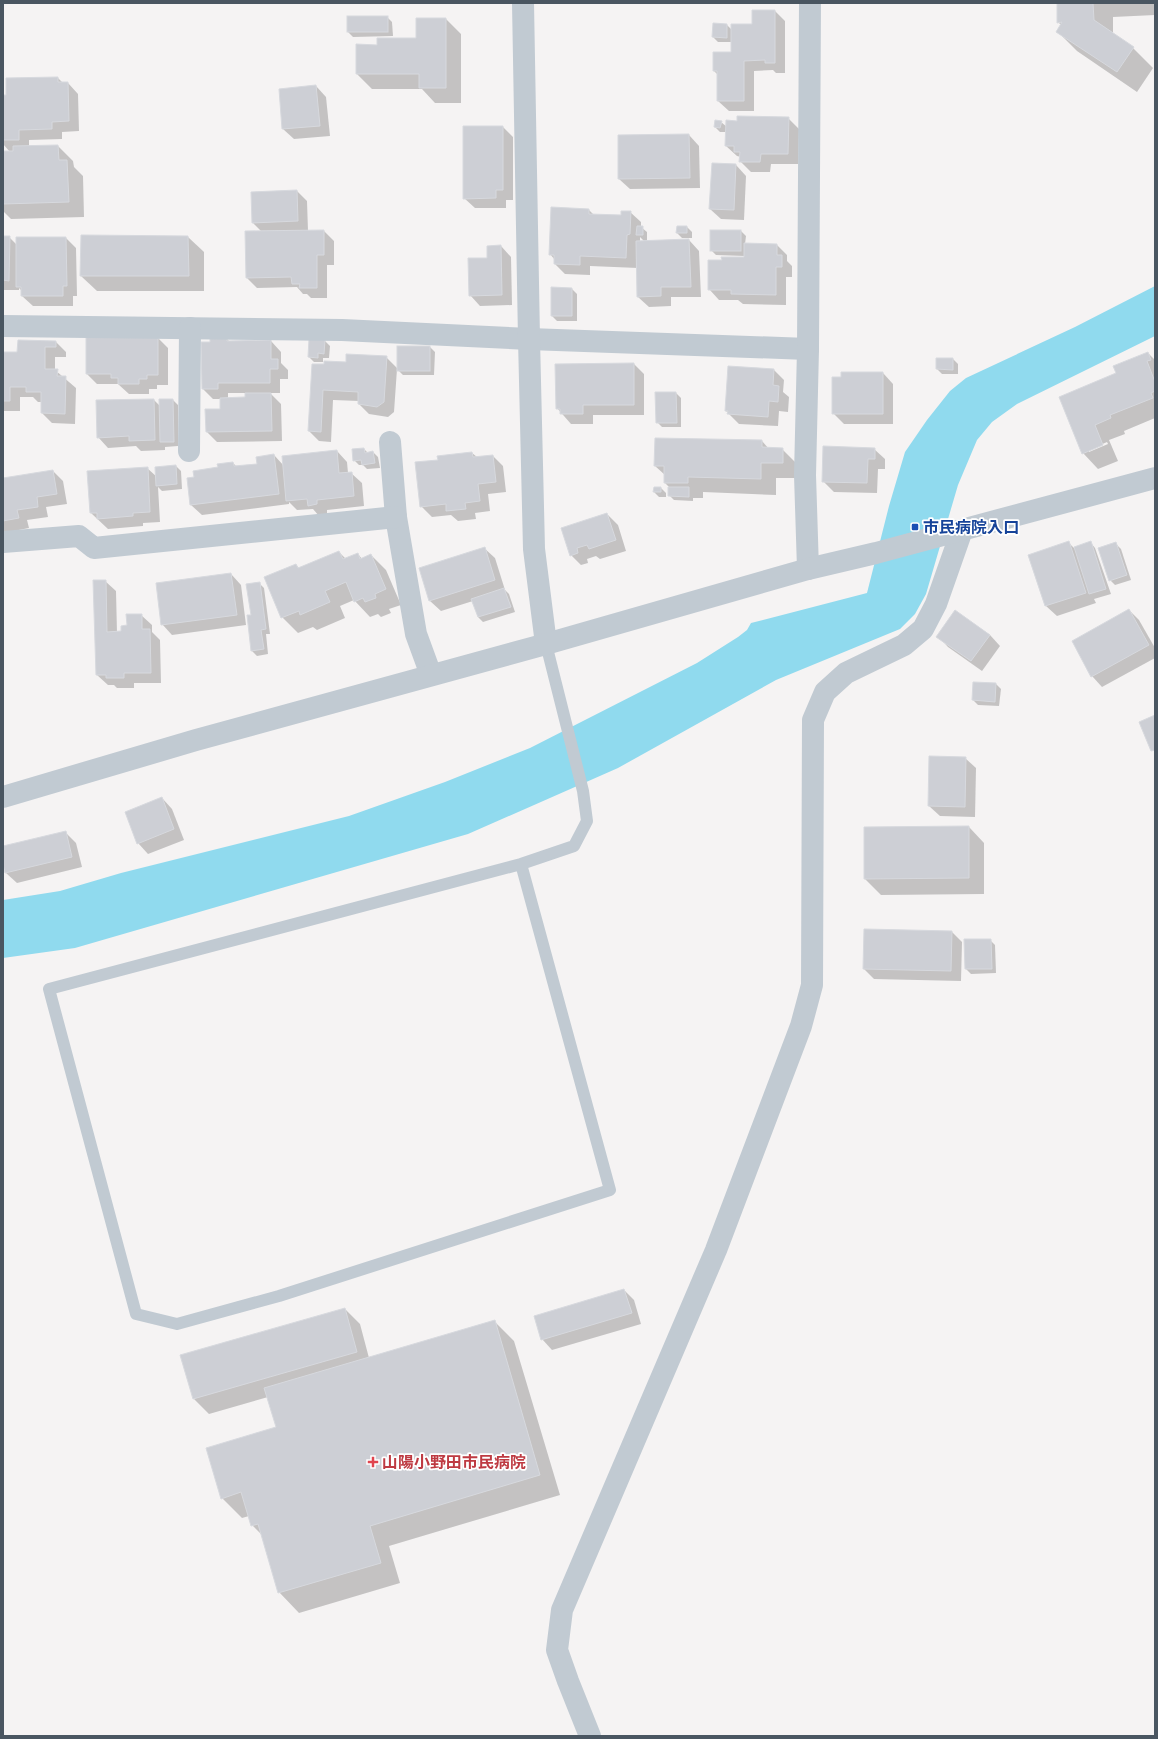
<svg xmlns="http://www.w3.org/2000/svg" width="1158" height="1739" font-family="Jost,'Noto Sans JP',sans-serif">
<style>
.water{fill:#90daee}
.shadow{fill:#0003;fill-rule:evenodd}
.building{fill:#cdcfd5;stroke:#d7d9de}
.lines{fill:none;stroke-linecap:round;stroke-linejoin:round}
.service{stroke:#c1cad2;stroke-width:12}
.minor{stroke:#c1cad2;stroke-width:22}
.tertiary{stroke:#c1cad2;stroke-width:22}
.transit-dot{fill:#1a4fb4;stroke:#fff;stroke-width:1.5}
.health-dot{fill:#e0444e;stroke:#fff;stroke-width:1.5}
.labels{text-anchor:middle;dominant-baseline:central;stroke-width:3.5;stroke-linejoin:round;paint-order:stroke}
.transit-label{font-size:16px;font-weight:bold;fill:#164399;stroke:#fff;text-anchor:start}
.health-label{font-size:16px;font-weight:bold;fill:#be3a42;stroke:#fff;text-anchor:start}
</style>
<rect width="100%" height="100%" fill="#f5f3f3"/>
<path class="water" d="M1155,286V336L1017,404L992,422L977,440L958,485L926,594L915,614L900,629L776,680L618,768L468,834L75,948L3,958V900L60,891L121,873L349,816L445,782L530,748L697,663L738,637L747,630L751,623L867,593L889,506L905,452L927,420L950,391L966,378L1075,327Z"/>
<g class="shadow">
<path d="M1058,3H1155V15L1113,17V34L1133,48L1153,68L1137,92L1077,51L1057,31L1061,25L1058,22Z"/>
<path d="M775,11L785,21V73H776L773,70L754,71V111H729L718,101V75L714,71L732,53V42H718L713,37L727,25L732,30L753,25Z"/>
<path d="M387,17L392,22L393,36L353,37L348,32Z"/>
<path d="M446,19L461,34V103H435L422,89H372L357,74L378,46L417,39Z"/>
<path d="M58,78L63,83H68L78,94L79,131L62,132V139L29,140V147L58,146L73,161L74,167L83,176L84,217L11,219L3,211V152H10L3,144V96H7Z"/>
<path d="M316,86L326,97L330,136L294,139L283,129L280,90Z"/>
<path d="M788,118L799,129L798,164H771L770,172H751L740,161L741,157L737,156L726,146V132H720L715,127L721,122L727,127L738,122Z"/>
<path d="M503,127L513,137V200H506V208H475L464,198Z"/>
<path d="M689,135L699,146L700,188L630,189L619,179Z"/>
<path d="M736,165L746,176L744,220L721,219L710,209Z"/>
<path d="M297,191L307,201L308,231H324L334,241V265H327V298H311L307,294H303L297,287L257,288L247,278L262,232L253,223Z"/>
<path d="M589,210L594,215L622,216L630,212L641,222V227L647,232V241L689,240L699,251L701,297H671V306L649,307L638,297V268L590,266V275L565,274L555,264V260L550,254ZM640,237L644,241H640Z"/>
<path d="M687,227L692,232V238H682L677,233Z"/>
<path d="M741,231L746,236L745,244L777,245L787,255V261L792,266V277H786V305L743,304L738,300H719L709,289L745,258V256L716,255L711,250Z"/>
<path d="M82,236L188,237L204,252V291H97L81,276Z"/>
<path d="M3,237H9L17,245V238H66L76,248L77,296H73V306H33L22,296V291L19,288V290H4L3,309Z"/>
<path d="M501,246L511,257L512,305L480,306L470,295L488,259Z"/>
<path d="M572,289L577,294V321H557L552,316Z"/>
<path d="M158,338L168,348V385H157V389H149V394H129L118,384H97L87,374Z"/>
<path d="M226,338L230,342L271,341L281,352V363L288,370V379H280V393H270L281,404L282,441L217,442L207,432L221,410V399H213L203,389L211,343ZM228,393H246V398H228Z"/>
<path d="M325,341L330,346L329,358H323V362H314L309,357Z"/>
<path d="M56,342L66,352V357H55V370L76,388L75,424L52,423L42,413V402H38L33,397H20V411H3V353H18Z"/>
<path d="M430,347L435,352L434,375H403L397,369L394,412L388,417L369,414L359,404V401L333,400L331,442L319,441L309,431L313,365L347,363L386,357L398,369Z"/>
<path d="M1148,353L1155,360V418L1124,431L1125,434L1109,440L1118,461L1098,469L1083,453L1117,374ZM1107,442L1108,444L1089,452V450Z"/>
<path d="M953,359L958,364V374H942L937,369Z"/>
<path d="M634,364L644,374V415H593V424H571L557,408Z"/>
<path d="M774,370L784,380L783,392L789,397L788,412L779,411L778,426L739,424L726,411Z"/>
<path d="M883,373L893,384V424H844L833,413Z"/>
<path d="M676,393L681,398V427H662L657,422Z"/>
<path d="M154,400L160,406L173,400L178,405V446L165,447V450L141,451L136,446L108,448L98,437Z"/>
<path d="M762,441L769,449H782L798,465V478H776V495L703,492V498H693V501L674,500L669,495V487L665,483V475L655,466Z"/>
<path d="M364,449L368,453L373,452L378,457L380,468L367,469L363,465H359L354,460Z"/>
<path d="M874,449L885,459V469H878L877,493L834,492L823,481Z"/>
<path d="M337,451L347,462L348,473H351L362,483L364,506L327,510V515L319,516L313,509L297,510L289,502V504L202,515L191,505L195,477L219,468L233,463L237,467L258,464L274,455L284,466Z"/>
<path d="M472,453L477,457L493,456L503,466L506,492L488,494L490,511L475,513L476,519L458,521L451,515L432,517L421,506L439,461Z"/>
<path d="M176,466L181,471L182,489L162,491L158,487L160,522L143,523V526L108,529L91,513L147,468L157,477Z"/>
<path d="M53,471L63,481L67,504L46,507L48,517L27,520L29,528L3,533V479Z"/>
<path d="M661,488L666,493V497H659L654,492Z"/>
<path d="M607,514L618,525L626,551L600,559L596,556L587,559L588,563L581,565L571,555L562,529Z"/>
<path d="M1068,542L1074,548L1091,543L1095,548L1111,594L1094,599L1096,603L1057,616L1046,606L1030,556Z"/>
<path d="M1116,544L1121,549L1131,580L1115,585L1110,580Z"/>
<path d="M484,548L495,558L505,590L509,594L515,612L483,622L478,617L473,601L441,611L430,601L420,569Z"/>
<path d="M339,552L346,559L358,554L362,559L371,555L386,570L401,605L389,609L391,613L381,617L378,614L370,617L354,600L340,606L345,618L317,630L313,627L298,633L282,617L296,565L299,568Z"/>
<path d="M231,574L241,585L246,625L172,635L162,624Z"/>
<path d="M94,581H105L116,591L117,633L122,632L141,615L152,625V632L160,640L161,683H134V688H117L114,685H108L97,675Z"/>
<path d="M259,583L264,588L270,634H266L268,654L257,656L252,651V616Z"/>
<path d="M1129,610L1139,620L1155,648V658L1102,687L1092,676Z"/>
<path d="M956,612L990,635L1000,646L982,671L948,647L938,636Z"/>
<path d="M996,684L1001,689L999,706L978,705L973,700Z"/>
<path d="M965,758L976,768L975,817L940,816L929,806Z"/>
<path d="M162,798L172,809L184,840L148,854L138,843Z"/>
<path d="M969,827L984,843V894L881,895L865,879V828Z"/>
<path d="M65,832L76,843L82,867L17,883L6,873L3,860V847Z"/>
<path d="M952,932L962,942L961,981L874,979L864,969Z"/>
<path d="M990,940L995,945L996,973L971,974L966,969Z"/>
<path d="M624,1290L634,1300L641,1324L552,1350L542,1339Z"/>
<path d="M345,1309L360,1324L369,1358L494,1321L514,1341L560,1495L389,1546L400,1583L299,1613L279,1592L263,1536L252,1525L249,1516L242,1518L222,1498L278,1428L268,1397L209,1414L194,1399Z"/>
</g>
<g class="building">
<path d="M1057,3H1093L1094,20L1134,47L1117,72L1056,32L1062,22L1057,23Z"/>
<path d="M752,10H775V63H765V60L744,61V101H717V71H713V52H731V24H752Z"/>
<rect x="347" y="16" width="41" height="16"/>
<path d="M416,18H446V88H419V74H356V44L377,45V38H416Z"/>
<path d="M713,23L727,24V38L712,37Z"/>
<path d="M58,77V82H68L69,121L52,122V129L19,130V140H3V95H6V78Z"/>
<path d="M316,85L320,126L282,129L279,89Z"/>
<path d="M737,116L789,117L788,154H761L760,162H739L740,152H734V146H725L726,120L737,121Z"/>
<path d="M715,120L722,121L720,128L714,127Z"/>
<path d="M463,126H503V190H496V198L463,199Z"/>
<path d="M689,134L690,178L618,179V135Z"/>
<path d="M58,145L59,160H67L69,202L3,204V151H13V146Z"/>
<path d="M712,163L736,164L734,210L709,209Z"/>
<path d="M297,190L298,221L252,223L251,192Z"/>
<path d="M551,207L589,209V214L621,215V211H631L630,234L627,235L626,258L580,256V265L554,264V255H549Z"/>
<path d="M637,226H643V235H636Z"/>
<path d="M677,226H687V233H676Z"/>
<path d="M324,230V255H317V288H299L300,284H292L291,277L246,278L245,231Z"/>
<rect x="710" y="230" width="31" height="21"/>
<path d="M81,235L188,236L189,276H80Z"/>
<path d="M3,236H10L9,281L3,280Z"/>
<path d="M16,237H66L67,286H63V296H21V287H16Z"/>
<path d="M689,239L691,287H661V296L637,297L636,241Z"/>
<path d="M744,243L777,244V255H782V267H776V295L731,294V290H708V260H722L721,257H744Z"/>
<path d="M501,245L502,295L469,296L468,258H487V246Z"/>
<path d="M551,287L572,288V316H551Z"/>
<path d="M86,337H158V375H147V379H139V384H118V378H111V374H86Z"/>
<path d="M210,337H227V341L271,340V359H278V369H270V383H218V389H202L201,342H210Z"/>
<path d="M309,339L325,340L324,354L318,353V358L308,357Z"/>
<path d="M18,340L56,341V347H45V369H58L57,376H66L65,414L41,413V392H26V387H10V401H3V352H17Z"/>
<rect x="397" y="346" width="33" height="25"/>
<path d="M1148,352L1151,360L1147,361L1155,382V391L1151,393L1153,398L1110,415L1111,418L1095,425L1103,445L1082,454L1059,397L1116,373L1113,366Z"/>
<path d="M346,354L387,356L384,402L377,407L358,404V392L323,390L321,432L308,431L312,364H324V361L346,362Z"/>
<path d="M936,358H953V370L936,369Z"/>
<path d="M634,363V405H583V414H560V409H556L555,364Z"/>
<path d="M728,366L774,369L773,385L779,386L778,402L769,401L768,417L727,414L728,411H725Z"/>
<path d="M841,372H883V414H832V377H841Z"/>
<path d="M655,392H676L677,423H656Z"/>
<path d="M245,393H271L272,431L206,432L205,409H220V398L245,397Z"/>
<path d="M154,399L155,440L129,441V436L97,438L96,400Z"/>
<path d="M159,399H173L174,442H160Z"/>
<path d="M655,438L762,440V447L783,448V463H761V479L688,477V483H664V466H654Z"/>
<path d="M823,446L875,448V459H868L867,483L822,482Z"/>
<path d="M364,448L365,453L373,451L375,463L362,465L361,460L353,461L352,449Z"/>
<path d="M337,450L339,473L352,472L354,496L317,500V504L308,506L307,499L286,501L282,456Z"/>
<path d="M472,452L473,457L493,455L496,482L478,484L480,501L465,503L466,509L446,511V504L420,507L415,462L438,460L437,456Z"/>
<path d="M274,454L279,494L190,505L187,478L194,477L193,471L218,467L217,464L233,462L234,466L257,464L256,457Z"/>
<path d="M176,465L177,484L156,486L155,467Z"/>
<path d="M148,467L150,512L133,513V516L97,519V513H90L87,471Z"/>
<path d="M53,470L57,494L37,497L38,507L17,510L19,518L3,521V478Z"/>
<path d="M654,487H661V492H653Z"/>
<path d="M668,487H689V497L668,496Z"/>
<path d="M607,513L616,540L589,549L587,545L577,548L578,553L570,556L561,528Z"/>
<path d="M1069,541L1086,593L1045,606L1028,555Z"/>
<path d="M1091,541L1106,589L1089,594L1074,547Z"/>
<path d="M1116,542L1127,575L1109,581L1098,548Z"/>
<path d="M485,547L495,580L429,601L419,568Z"/>
<path d="M339,551L343,559L358,553L360,559L371,554L386,589L375,594L376,598L365,602L363,598L354,602L346,582L325,591L330,602L300,615L299,611L281,618L264,577L296,564L298,568Z"/>
<path d="M231,573L237,615L161,625L156,583Z"/>
<path d="M93,580H106L107,632L121,631V626L127,625L126,614H142V629H150L151,673H124V678H106V675H96Z"/>
<path d="M260,582L266,629L261,630L264,649L251,651L247,615H251L246,584Z"/>
<path d="M504,588L511,607L478,617L471,599Z"/>
<path d="M1129,609L1149,645L1091,677L1072,641Z"/>
<path d="M955,610L990,635L971,661L936,637Z"/>
<path d="M973,682L996,683L995,702L972,700Z"/>
<path d="M1155,715V750L1151,751L1139,722Z"/>
<path d="M929,756L966,757L965,807L928,806Z"/>
<path d="M162,797L174,829L137,844L125,812Z"/>
<path d="M969,826V878L864,879V827Z"/>
<path d="M66,831L72,857L5,873L3,864V846Z"/>
<path d="M864,929L952,931L951,971L863,969Z"/>
<path d="M964,939H991L992,969H965Z"/>
<path d="M624,1289L632,1313L541,1340L534,1316Z"/>
<path d="M345,1308L357,1352L193,1399L180,1355Z"/>
<path d="M495,1320L540,1475L370,1526L381,1563L278,1593L258,1524L251,1526L241,1492L221,1499L206,1448L276,1427L264,1388Z"/>
</g>
<g class="lines">
<path class="service" d="M521,864L610,1190L279,1296L177,1324L136,1314L49,989L521,864L574,846L587,821L583,791L546,644"/>
<g class="minor">
<path d="M3,326L342,330L529,339L808,349"/>
<path d="M390,442L396,517L416,634L431,675"/>
<path d="M189,451L190,328"/>
<path d="M3,542L79,536L94,548L396,517"/>
<path d="M808,569L805,475L808,349L810,3"/>
<path d="M590,1736L568,1681L557,1650L562,1610L716,1250L801,1026L812,985L813,720L825,692L846,673L904,645L923,629L936,604L962,530"/>
</g>
<g class="tertiary">
<path d="M523,3L529,339L534,549L546,644"/>
<path d="M3,797L196,740L546,644L808,569L876,553L1155,478"/>
</g>
</g>
<rect class="transit-dot" x="911" y="523" width="8" height="8" rx="2"/>
<path class="health-dot" d="M371 1456h4v4h4v4h-4v4h-4v-4h-4v-4h4z"/>
<g class="labels">
<g class="transit-label">
<text x="923" y="527">市民病院入口</text>
</g>
<g class="health-label">
<text x="382" y="1462">山陽小野田市民病院</text>
</g>
</g>
<rect width="1158" height="1739" fill="none" stroke="#4a5661" stroke-width="8"/>
</svg>
